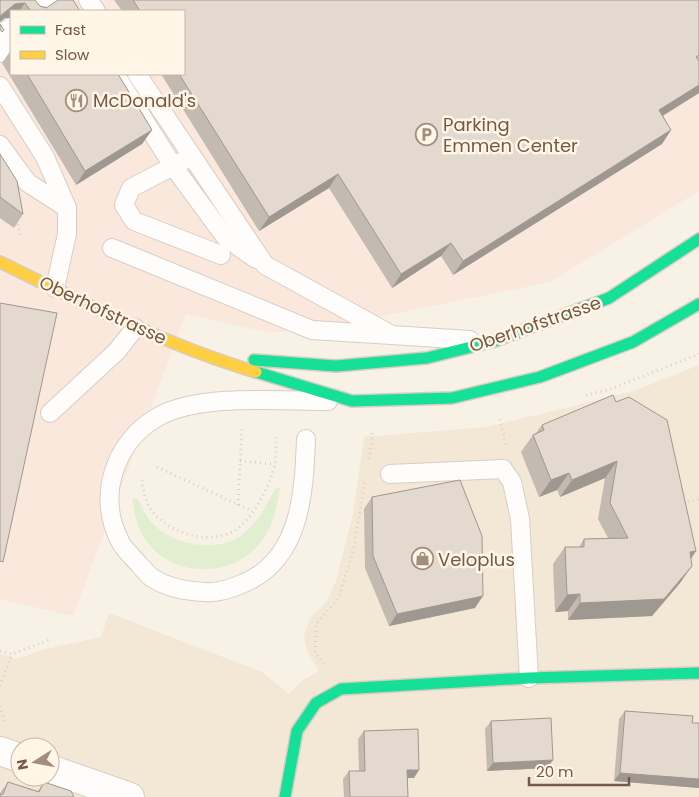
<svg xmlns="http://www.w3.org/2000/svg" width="699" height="797" font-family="Poppins,sans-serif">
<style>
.residential{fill:#f3e7d6;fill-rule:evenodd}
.commercial{fill:#fbe8dc;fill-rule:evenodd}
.green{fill:#e1eed0}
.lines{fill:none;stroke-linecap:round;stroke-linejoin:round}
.lane-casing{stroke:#d8cec5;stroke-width:20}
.street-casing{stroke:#d8cec5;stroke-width:30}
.fast-casing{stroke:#d7cdc3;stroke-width:14}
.slow-casing{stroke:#d7cdc3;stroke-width:14}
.path{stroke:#d9d1cb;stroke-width:3;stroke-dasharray:1 4;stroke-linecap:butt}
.lane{stroke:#fefdfb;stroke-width:18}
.street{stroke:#fefdfb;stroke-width:28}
.fast{stroke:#16e098;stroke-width:11}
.slow{stroke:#ffcf43;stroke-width:11}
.wall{fill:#c3bbb1}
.shaded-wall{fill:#9f9890}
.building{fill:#e3d9ce;stroke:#9f9890}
.labels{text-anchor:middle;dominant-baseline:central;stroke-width:5;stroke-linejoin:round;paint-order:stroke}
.poi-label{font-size:18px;fill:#755846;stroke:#fff6e7;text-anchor:start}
.street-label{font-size:18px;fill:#755846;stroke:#fff6e7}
</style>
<rect width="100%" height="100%" fill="#f7f1e6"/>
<path class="residential" d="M699,365V797H0V654L17,659L46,649L101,637L109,613L262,672L289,694L302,681L319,671L307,651L304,637L310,618L326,603L336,581L353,514L364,437L488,427L634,391ZM20,747H50V777H20Z"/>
<path class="commercial" d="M0,0H699V191L550,282L388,315L271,333L186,314L73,616L0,599ZM11,11H184V74H11Z"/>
<path class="green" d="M280,488C277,507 273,527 261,542C229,584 157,577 138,525C135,517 134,507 132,499L137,498C142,508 147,519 156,527C177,546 219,553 242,535C258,523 266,506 275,489Z"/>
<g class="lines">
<defs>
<g id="lane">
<path d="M88,0L96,11"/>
<path d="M35,11L51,0"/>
<path d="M0,35L11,27"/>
<path d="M0,53L11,45"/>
<path d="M115,74L173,166L226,238L256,259"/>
<path d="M137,74L265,265L390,334"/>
<path d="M0,86L45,157L67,208V234L55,288"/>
<path d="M0,145L28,183L67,208"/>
<path d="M183,161L131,188L124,205L134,221L221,255"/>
<path d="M112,248L312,330L470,340"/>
<path d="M50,413L117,351L135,328"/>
<path d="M306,439C304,492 301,559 244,583C231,589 219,593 205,592C185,591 167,588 151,577C145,572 140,565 135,560C131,555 124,549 121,543C96,498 114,443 156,418C197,393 281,401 328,401"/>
<path d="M390,474L503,469L512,482L520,519L529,678"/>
</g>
<g id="street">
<path d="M0,751L20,758"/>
<path d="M50,769L130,797"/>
</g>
<g id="fast">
<path d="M254,360L336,366L427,358L495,341L609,298L699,239"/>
<path d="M256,372L352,401L452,398L540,377L633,342L699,304"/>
<path d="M285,797L297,731L316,703L341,689L529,678L699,673"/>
</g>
<path id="slow" d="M0,262C84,303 166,345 256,372"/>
</defs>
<use href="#lane" class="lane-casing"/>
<use href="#street" class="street-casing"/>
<use href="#fast" class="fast-casing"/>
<use href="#slow" class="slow-casing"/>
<g class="path">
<path d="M17,219L20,236"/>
<path d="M586,395L608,390L699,354"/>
<path d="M500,419L506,445"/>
<path d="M369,459L373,430"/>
<path d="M240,461L275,464"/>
<path d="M157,467L252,511"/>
<path d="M142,480C143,491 146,503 153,512C171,534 209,545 234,531C252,521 271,484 275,464C276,455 276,446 276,437"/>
<path d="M683,503L699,499"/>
<path d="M238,505L242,427"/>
<path d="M0,651L12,654L49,640"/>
<path d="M324,664L315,652L316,624L338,599L353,552L365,482"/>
<path d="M0,686L12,654"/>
<path d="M0,706L5,722"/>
</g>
<use href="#lane" class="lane"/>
<use href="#street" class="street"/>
<use href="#fast" class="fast"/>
<use href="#slow" class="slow"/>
</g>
<g class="wall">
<path d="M0,0H35L40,6L80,11H11V18H5L0,22Z"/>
<path d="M114,0H699V93L663,116L671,130L662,144L453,275L441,256L392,288L329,188L259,231L161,74H184V11H122Z"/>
<path d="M11,50V74H118L152,130L142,144L76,185L2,63Z"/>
<path d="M0,154L23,214L14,228L0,218Z"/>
<path d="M616,402L696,551L691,559L680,583L652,616L568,620V611L555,612L553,564L565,547H579L584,539L608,538L598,519L605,478L560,497L557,490L539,497L521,452L533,435L536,433L542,425Z"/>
<path d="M372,497L475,608L389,626L365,568L364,509Z"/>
<path d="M625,711L692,723H699V788L614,781L619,719Z"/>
<path d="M491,721L553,760L547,768L487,771L485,729Z"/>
<path d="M364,731L414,778H408V797H344L343,779L349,771H359L358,739Z"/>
<path d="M8,782L38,791L44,782L74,797H0V793Z"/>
</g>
<g class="shaded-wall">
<path d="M25,3L19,11H11V18H5L0,22V17L15,4Z"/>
<path d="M699,85V93L649,124L659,110Z"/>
<path d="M152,130L142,144L76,185L85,171Z"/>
<path d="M671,130L662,144L453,275L463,261Z"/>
<path d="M338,174L329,188L259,231L269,217Z"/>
<path d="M451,243L441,256L392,288L401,274Z"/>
<path d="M617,461L605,478L560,497L572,480Z"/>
<path d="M569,473L557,490L539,497L551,480Z"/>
<path d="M696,551L684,568L690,552Z"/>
<path d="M692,566L680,583L652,616L568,620L580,603Z"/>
<path d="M580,594L568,611L555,612L567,595Z"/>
<path d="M483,596L475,608L389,626L397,614Z"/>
<path d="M553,760L547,768L487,771L493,763Z"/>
<path d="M407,770H419L414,778H402Z"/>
<path d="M620,773L699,779V788L614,781Z"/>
</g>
<g class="building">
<path d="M0,0H35L40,6L46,8L58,0H73L80,11H31L25,3L15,4L0,16V18Z"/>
<path d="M133,0H699V55L696,57L699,61V85L659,110L671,130L463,261L451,243L401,274L338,174L269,217L179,74H184V11H140Z"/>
<path d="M0,24L4,30L2,32L0,29Z"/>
<path d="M27,74H118L152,130L85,171Z"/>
<path d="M0,154L17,181L23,214L0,197Z"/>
<path d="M0,303L57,313L3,562L0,561Z"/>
<path d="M613,395L616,402L629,397L667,420L696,551L690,552L692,566L664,599L580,603V594L567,595L565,547H584V539L628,538L610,503L617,461L572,480L569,473L551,480L533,435L544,430L542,425Z"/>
<path d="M460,480L482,536L483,596L397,614L373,556L372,497Z"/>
<path d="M625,711L693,716L692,723H699V779L620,773Z"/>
<path d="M551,718L553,760L493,763L491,721Z"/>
<path d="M418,729L419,770H407L408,797H350L349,771H365L364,731Z"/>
<path d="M8,782L39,792L44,782L71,791L74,797H0V795L3,794Z"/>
</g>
<defs>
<symbol id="restaurant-ring" viewBox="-11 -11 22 22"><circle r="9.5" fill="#fff6e7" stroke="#a28e7e" stroke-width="1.5"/><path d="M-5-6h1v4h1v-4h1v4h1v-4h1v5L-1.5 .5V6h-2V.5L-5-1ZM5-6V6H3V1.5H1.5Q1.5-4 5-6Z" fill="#a28e7e"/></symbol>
<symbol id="parking-ring" viewBox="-11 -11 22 22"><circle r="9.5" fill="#fff6e7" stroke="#a28e7e" stroke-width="1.5"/><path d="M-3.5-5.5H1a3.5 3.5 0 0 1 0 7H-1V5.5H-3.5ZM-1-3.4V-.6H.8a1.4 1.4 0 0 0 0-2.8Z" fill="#a28e7e"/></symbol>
<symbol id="shop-ring" viewBox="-11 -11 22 22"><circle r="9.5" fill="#fff6e7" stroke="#a28e7e" stroke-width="1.5"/><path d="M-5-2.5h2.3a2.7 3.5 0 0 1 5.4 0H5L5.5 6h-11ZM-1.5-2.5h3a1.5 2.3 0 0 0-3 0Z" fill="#a28e7e"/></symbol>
</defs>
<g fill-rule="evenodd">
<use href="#restaurant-ring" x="64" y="88" width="25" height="25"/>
<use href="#parking-ring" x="414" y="122" width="25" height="25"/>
<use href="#shop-ring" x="410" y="546" width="25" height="25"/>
</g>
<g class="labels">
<g class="poi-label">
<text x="93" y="100">McDonald's</text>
<text x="443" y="124">Parking<tspan x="443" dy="21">Emmen Center</tspan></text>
<text x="438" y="559">Veloplus</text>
</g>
<g class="street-label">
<text transform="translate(103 310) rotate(25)">Oberhofstrasse</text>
<text transform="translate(535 324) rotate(-19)">Oberhofstrasse</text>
</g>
</g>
<rect x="10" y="10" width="175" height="65" fill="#fff6e7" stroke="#c8b7a7"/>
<rect x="20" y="26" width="25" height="8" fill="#16e098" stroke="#c8b7a7"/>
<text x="55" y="35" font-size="15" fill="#755846">Fast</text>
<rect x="20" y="51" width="25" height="8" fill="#ffcf43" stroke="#c8b7a7"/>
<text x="55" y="60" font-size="15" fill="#755846">Slow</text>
<g transform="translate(35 762) rotate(259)"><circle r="24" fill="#fff6e7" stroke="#c8b7a7"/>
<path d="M0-4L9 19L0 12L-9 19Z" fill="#a28e7e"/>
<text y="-8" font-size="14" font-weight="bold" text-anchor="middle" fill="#755846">N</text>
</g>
<path d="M529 777v8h100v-8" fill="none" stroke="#755846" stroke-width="2.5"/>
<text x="536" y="777" font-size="15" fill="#755846" stroke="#fff6e7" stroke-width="4" paint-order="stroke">20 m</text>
</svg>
